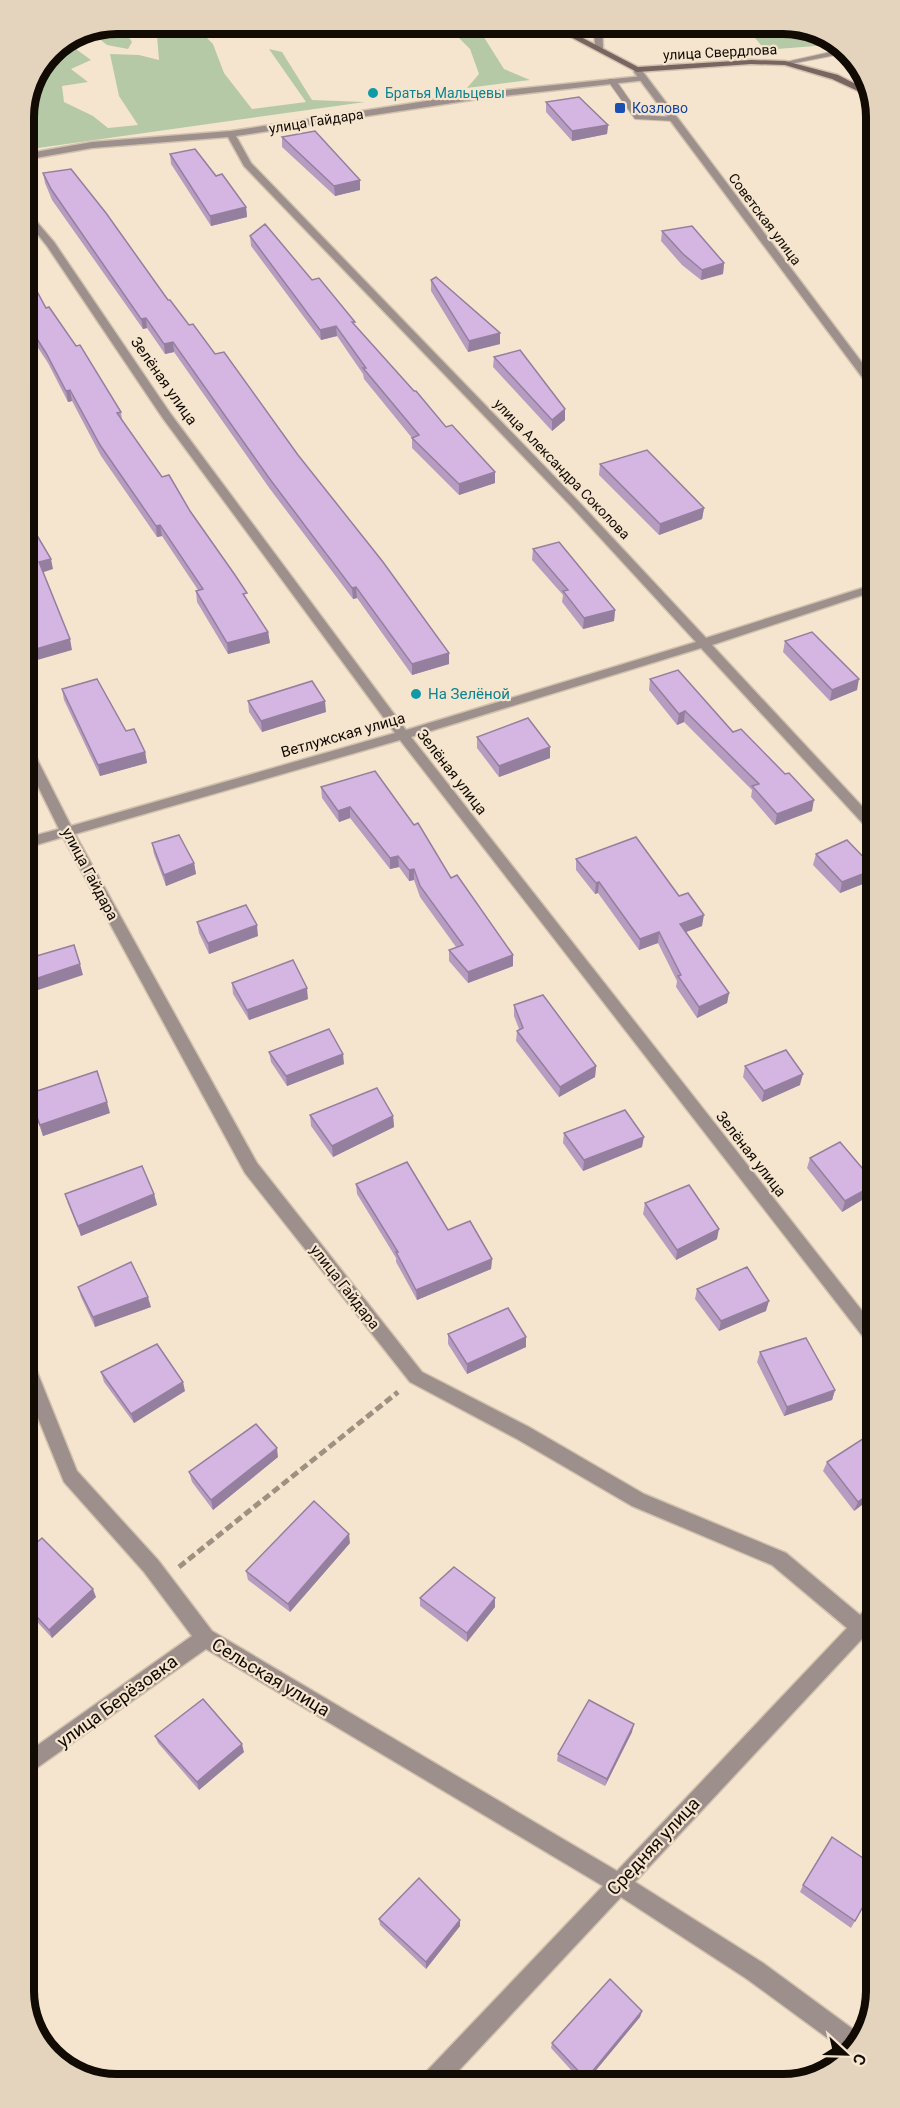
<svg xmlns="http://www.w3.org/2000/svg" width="900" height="2108" font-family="Roboto,sans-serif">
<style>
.green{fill:#b6c9a6}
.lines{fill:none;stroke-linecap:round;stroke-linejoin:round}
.service-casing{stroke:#d1c2ae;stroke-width:2}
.minor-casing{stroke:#d1c2ae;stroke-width:3}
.tertiary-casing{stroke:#d1c2ae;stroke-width:3}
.secondary-casing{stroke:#d1c2ae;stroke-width:3}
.path{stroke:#9e9180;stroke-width:5;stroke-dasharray:8 4;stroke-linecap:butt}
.service{fill:#9c8f8c;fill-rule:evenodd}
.minor{fill:#9c8f8c;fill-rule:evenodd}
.tertiary{fill:#9c8f8c;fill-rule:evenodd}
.secondary{fill:#786561;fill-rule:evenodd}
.wall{fill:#b79cc2}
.shaded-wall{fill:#957f9e}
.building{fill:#d5b5e2;stroke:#957f9e;stroke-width:1.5}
.culture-dot{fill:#0f9aa8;stroke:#f6e5ce;stroke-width:2}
.transit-dot{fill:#1a4fb4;stroke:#f6e5ce;stroke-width:2}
.labels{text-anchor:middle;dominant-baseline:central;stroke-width:4.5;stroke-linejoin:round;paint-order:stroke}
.far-street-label{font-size:14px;fill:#110b04;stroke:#f6e5ce}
.far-culture-label{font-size:14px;fill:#0d838f;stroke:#f6e5ce;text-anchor:start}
.far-transit-label{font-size:14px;fill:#164399;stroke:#f6e5ce;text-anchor:start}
.street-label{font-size:15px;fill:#110b04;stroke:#f6e5ce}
.culture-label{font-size:15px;fill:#0d838f;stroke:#f6e5ce;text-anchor:start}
.near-street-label{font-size:18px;fill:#110b04;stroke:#f6e5ce}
.rim{fill:none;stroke:#110b04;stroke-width:8}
</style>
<rect width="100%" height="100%" fill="#f6e5ce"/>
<g class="green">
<path d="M120,24L132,42L128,49L107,45L93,34Z"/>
<path d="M156,24H193L213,44L224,73L252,109L306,102L269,49L282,52L312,100L365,102L24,150V112L52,51L69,44L91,60L71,69L88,82L62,86L64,102L93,116L108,128L138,125L119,96L110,54L139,55L159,60Z"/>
<path d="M445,24H506L508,25L480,31L504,69L530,80L467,88L479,74L470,49Z"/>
<path d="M666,24H789L840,44L765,50L745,26L672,33Z"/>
</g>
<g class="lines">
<defs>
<g id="service">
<path d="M807,31L816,34L820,43H814Z"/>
<path d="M844,49L846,53L785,65L781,63Z"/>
<path d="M609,79H615L640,115L673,117L677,119L673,121L635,119L608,81Z"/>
</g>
<g id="minor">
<path d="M594,24H602L603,48L599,50L595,48Z"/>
<path d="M643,76L647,78L646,80L485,98L236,136L251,163L579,502L706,638L872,585V592L712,645L873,818V831L868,829L701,648L411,737L874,1326V1345L868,1343L400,740L75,834L257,1163L422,1372L529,1427L644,1494L786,1553L860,1615L868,1606L875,1603V1625L635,1882L763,1963L861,2035L857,2047L848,2053L747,1979L621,1897L448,2082H421L424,2074L603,1886L206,1649L28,1774V1752L192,1636L144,1572L64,1482L27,1391V1362L33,1364L36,1369L77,1471L158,1560L212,1631L617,1871L847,1628L772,1565L632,1506L517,1439L410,1382L245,1173L63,837L26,848V838L59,829L26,762V745L32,749L71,826L395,733L162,417L47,246L24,217V207L54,242L170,413L406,730L696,642L571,506L244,166L228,137L92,148L24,160V154L92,142L231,131L485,92Z"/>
</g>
<path id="tertiary" d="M634,68H640L872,376V386L868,385L634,72Z"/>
<path id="secondary" d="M546,24H556L638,67L751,60L785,61L838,75L871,92V97L832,79L785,65L751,64L637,72Z"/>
</defs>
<use href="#service" class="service-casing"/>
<use href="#minor" class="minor-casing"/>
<use href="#tertiary" class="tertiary-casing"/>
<use href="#secondary" class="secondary-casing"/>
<path class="path" d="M179,1567L398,1392"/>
<use href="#service" class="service"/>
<use href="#minor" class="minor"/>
<use href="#tertiary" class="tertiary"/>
<use href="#secondary" class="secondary"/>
</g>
<g class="wall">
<path d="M546,102L608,125L607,134L572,141L546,112Z"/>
<path d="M282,137L360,180V190L335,196L282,147Z"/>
<path d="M170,154L216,176L246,207L247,217L211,226L171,164Z"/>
<path d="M43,173L168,300L189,325L449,664L412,675L357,598L353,599L270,489L174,352L165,354L147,328L143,329L52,200L45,183Z"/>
<path d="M662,231L724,263L723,274L701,280L682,265L661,241Z"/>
<path d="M250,236L312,280L355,325L446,427L495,483L459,495L412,448V438L364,379L363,374L337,336L321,340L251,246Z"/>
<path d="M431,280L500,344L468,352L431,291Z"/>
<path d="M25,283L46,308L121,412L122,420L162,477L190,511L268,632L270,643L228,654L197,602L196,591L198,590L162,536L157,537L101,456L72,401L68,402L48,363L25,328Z"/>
<path d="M494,357L565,409V420L552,431L493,367Z"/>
<path d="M600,464L704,508L702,519L659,535L599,475Z"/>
<path d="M533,549L615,610L614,621L583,629L562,602L563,595L532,560Z"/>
<path d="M785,641L857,690L830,701L783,652Z"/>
<path d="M650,679L733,732L812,811L775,825L751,797L752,790L684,722L677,725L649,690Z"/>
<path d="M62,689L126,731L145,752L147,763L100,776L64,700Z"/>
<path d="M248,701L326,712L262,732L249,712Z"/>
<path d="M477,737L550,758L499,777L477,748Z"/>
<path d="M321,787L451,878L513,966L468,983L449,961V950L456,947L420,897L414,880L409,881L399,867L390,869L350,818L339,822L322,798Z"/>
<path d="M152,843L194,863L196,874L166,886L154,854Z"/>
<path d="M816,854L873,880L840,893L813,865Z"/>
<path d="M576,859L679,896L702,926L686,932L729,993L727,1003L697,1018L676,987L677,981L658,943L639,950L598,893L595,894L576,870Z"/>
<path d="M197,922L258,936L209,954L199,933Z"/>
<path d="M232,983L308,999L249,1020L233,994Z"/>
<path d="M514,1005L596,1066L595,1077L559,1097L516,1041L517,1031L519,1029L514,1016Z"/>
<path d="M269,1052L344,1064L287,1086L271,1062Z"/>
<path d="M745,1066L800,1085L762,1102L743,1077Z"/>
<path d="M28,1094L110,1113L43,1136Z"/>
<path d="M310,1115L393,1116L394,1127L333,1157L311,1126Z"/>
<path d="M564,1133L642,1147L583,1171L563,1143Z"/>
<path d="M810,1158L872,1194L842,1212L807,1168Z"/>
<path d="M356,1184L448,1230L492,1259L491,1269L417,1300L396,1262V1258L357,1194Z"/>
<path d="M65,1194H154L157,1205L81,1236L68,1204Z"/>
<path d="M645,1203L717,1239L676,1260L643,1214Z"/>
<path d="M78,1287L151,1307L95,1327L81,1297Z"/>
<path d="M697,1289L766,1311L719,1331L695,1299Z"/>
<path d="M448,1334L526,1347L467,1374L448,1344Z"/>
<path d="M760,1352L835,1390L832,1400L784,1416L757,1362Z"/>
<path d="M101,1372L185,1391L134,1423L104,1382Z"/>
<path d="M278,1457L213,1510L192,1482L189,1472Z"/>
<path d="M827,1462L875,1495L854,1511L823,1471Z"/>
<path d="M350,1543L290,1612L248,1580L246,1571Z"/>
<path d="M28,1550L96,1597L52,1638L28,1612Z"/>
<path d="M420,1598H495V1607L467,1642L420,1606Z"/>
<path d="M632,1732L605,1786L557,1761L558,1754Z"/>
<path d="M155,1736L244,1752L199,1790L158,1743Z"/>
<path d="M803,1885L855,1921L851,1928L800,1892Z"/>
<path d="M379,1919L460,1926L426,1969L380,1925Z"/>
<path d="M642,2011L640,2017L587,2081H581L551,2048L552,2043Z"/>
</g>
<g class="shaded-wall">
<path d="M608,125L607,134L572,141V131Z"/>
<path d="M360,180V190L335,196L334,186Z"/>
<path d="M246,207L247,217L211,226L210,216Z"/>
<path d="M724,263L723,274L701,280L702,270Z"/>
<path d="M146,318L147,328L143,329L141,319Z"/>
<path d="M336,326L337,336L321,340L320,330Z"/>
<path d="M500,333V344L468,352L469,341Z"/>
<path d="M173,342L174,352L165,354L164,344Z"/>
<path d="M70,390L72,401L68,402L66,391Z"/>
<path d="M565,409V420L552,431V420Z"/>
<path d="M495,472V483L459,495V484Z"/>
<path d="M704,508L702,519L659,535L660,524Z"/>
<path d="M160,525L162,536L157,537L156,526Z"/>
<path d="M51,559L53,569L41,573L39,562Z"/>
<path d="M356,587L357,598L353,599L352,588Z"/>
<path d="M615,610L614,621L583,629L584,618Z"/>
<path d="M268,632L270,643L228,654L227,643Z"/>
<path d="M70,639L72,650L27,663L26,652Z"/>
<path d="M449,653V664L412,675V664Z"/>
<path d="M859,679L857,690L830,701L832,690Z"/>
<path d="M325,701L326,712L262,732L261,721Z"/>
<path d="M685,711L684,722L677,725L679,714Z"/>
<path d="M550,747V758L499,777V766Z"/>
<path d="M145,752L147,763L100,776L98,765Z"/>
<path d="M814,800L812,811L775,825L777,814Z"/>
<path d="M350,807V818L339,822L338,811Z"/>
<path d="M398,856L399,867L390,869V858Z"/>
<path d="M194,863L196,874L166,886L164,875Z"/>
<path d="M414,869V880L409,881V870Z"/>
<path d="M873,870V880L840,893L842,882Z"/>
<path d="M599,882L598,893L595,894L596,883Z"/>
<path d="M704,915L702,926L678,935L680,924Z"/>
<path d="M257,925L258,936L209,954L208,943Z"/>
<path d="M659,932L658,943L639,950L640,939Z"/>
<path d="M513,955V966L468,983V972Z"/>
<path d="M80,964L83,975L26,994V982Z"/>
<path d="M307,988L308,999L249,1020L247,1010Z"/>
<path d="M729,993L727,1003L697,1018L699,1007Z"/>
<path d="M343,1054L344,1064L287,1086L286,1076Z"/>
<path d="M596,1066L595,1077L559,1097L560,1087Z"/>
<path d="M803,1074L800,1085L762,1102L764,1091Z"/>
<path d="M107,1102L110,1113L43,1136L40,1125Z"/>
<path d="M393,1116L394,1127L333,1157L332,1146Z"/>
<path d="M644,1137L642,1147L583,1171L584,1160Z"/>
<path d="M874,1185L872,1194L842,1212L845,1201Z"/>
<path d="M154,1194L157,1205L81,1236L78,1226Z"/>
<path d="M719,1229L717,1239L676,1260L677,1250Z"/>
<path d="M492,1259L491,1269L417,1300L416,1290Z"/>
<path d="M148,1297L151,1307L95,1327L93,1317Z"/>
<path d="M769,1301L766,1311L719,1331L721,1321Z"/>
<path d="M526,1337V1347L467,1374V1364Z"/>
<path d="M183,1382L185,1391L134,1423L131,1414Z"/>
<path d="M835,1390L832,1400L784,1416L787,1407Z"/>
<path d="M277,1448L278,1457L213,1510L211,1500Z"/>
<path d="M875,1489V1495L854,1511L858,1502Z"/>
<path d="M349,1534L350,1543L290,1612L288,1604Z"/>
<path d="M93,1589L96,1597L52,1638L49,1630Z"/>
<path d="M495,1598V1607L467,1642V1633Z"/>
<path d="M634,1724L632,1732L605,1786L607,1779Z"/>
<path d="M242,1744L244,1752L199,1790L197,1782Z"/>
<path d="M460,1920V1926L426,1969V1962Z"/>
<path d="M642,2011L640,2017L587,2081H585Z"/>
</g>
<g class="building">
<path d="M579,97L608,125L572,131L546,102Z"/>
<path d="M315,131L360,180L334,186L282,137Z"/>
<path d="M195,149L216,176L222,174L246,207L210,216L170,154Z"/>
<path d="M71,169L106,213L168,300H170L189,325L193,324L215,354L224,352L298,455L383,562L449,653L412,664L356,587L352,588L269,478L173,342L164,344L146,318L141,319L51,189L43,173Z"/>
<path d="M265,224L312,280L319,278L355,322H352L414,391H416L446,427L452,425L495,472L459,484L412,438L419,435L363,368H366L336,326L320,330L250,236Z"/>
<path d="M692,226L724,263L702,270L683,254L662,231Z"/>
<path d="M436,277L500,333L469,341L431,280Z"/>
<path d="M32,282L46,308L49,307L76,346L80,345L121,412L117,413L162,477L169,475L190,511L235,575L247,593L243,594L268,632L227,643L196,591L203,589L160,525L156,526L100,445L70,390L66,391L46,353L25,320V283Z"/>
<path d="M520,350L565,409L552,420L494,357Z"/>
<path d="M647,450L704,508L660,524L600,464Z"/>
<path d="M25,515L51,559L39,562L70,639L26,652Z"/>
<path d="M559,542L615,610L584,618L563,591L568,590L533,549Z"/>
<path d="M812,632L859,679L832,690L785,641Z"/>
<path d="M678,670L733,732L741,729L785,774L789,773L814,800L777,814L752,786L759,784L685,711L679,714L650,679Z"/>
<path d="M97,679L126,731L134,729L145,752L98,765L62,689Z"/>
<path d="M312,681L325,701L261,721L248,701Z"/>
<path d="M528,718L550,747L499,766L477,737Z"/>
<path d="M375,771L414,825L418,823L451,878L457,875L513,955L468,972L449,950L463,945L420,886L414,869L409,870L398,856L390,858L350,807L338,811L321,787Z"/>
<path d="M179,835L194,863L164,875L152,843Z"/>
<path d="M636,837L679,896L688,893L704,915L680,924L729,993L699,1007L678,976L681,975L659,932L640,939L599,882L596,883L576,859Z"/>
<path d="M847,840L873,867V870L842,882L816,854Z"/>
<path d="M246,905L257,925L208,943L197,922Z"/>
<path d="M74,945L80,964L26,982V959Z"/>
<path d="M293,960L307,988L247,1010L232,983Z"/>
<path d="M543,995L596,1066L560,1087L517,1031L523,1028L514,1005Z"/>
<path d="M329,1029L343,1054L286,1076L269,1052Z"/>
<path d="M786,1050L803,1074L764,1091L745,1066Z"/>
<path d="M97,1071L107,1102L40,1125L28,1094Z"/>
<path d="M377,1088L393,1116L332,1146L310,1115Z"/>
<path d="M625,1110L644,1137L584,1160L564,1133Z"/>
<path d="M840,1142L874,1182V1185L845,1201L810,1158Z"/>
<path d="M407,1162L448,1230L470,1221L492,1259L416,1290L396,1252H398L356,1184Z"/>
<path d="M142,1166L154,1194L78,1226L65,1194Z"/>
<path d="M689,1185L719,1229L677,1250L645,1203Z"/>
<path d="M131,1262L148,1297L93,1317L78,1287Z"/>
<path d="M747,1267L769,1301L721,1321L697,1289Z"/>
<path d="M508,1308L526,1337L467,1364L448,1334Z"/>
<path d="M806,1338L835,1390L787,1407L760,1352Z"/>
<path d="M157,1344L183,1382L131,1414L101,1372Z"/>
<path d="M256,1424L277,1448L211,1500L189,1472Z"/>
<path d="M872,1433L875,1436V1489L858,1502L827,1462Z"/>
<path d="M314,1501L349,1534L288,1604L246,1571Z"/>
<path d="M42,1538L93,1589L49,1630L28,1607V1550Z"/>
<path d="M454,1567L495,1598L467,1633L420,1598Z"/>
<path d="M203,1699L242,1744L197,1782L155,1736Z"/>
<path d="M589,1700L634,1724L607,1779L558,1754Z"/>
<path d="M832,1837L876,1867V1883L855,1921L803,1885Z"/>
<path d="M419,1878L460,1920L426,1962L379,1919Z"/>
<path d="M610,1979L642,2011L586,2079L552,2043Z"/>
</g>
<g class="culture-dot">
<circle cx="373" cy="93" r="6"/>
<circle cx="416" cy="694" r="6"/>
</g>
<rect class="transit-dot" x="614" y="102" width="12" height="12" rx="3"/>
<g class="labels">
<g class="far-street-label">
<text transform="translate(720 52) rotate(-3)">улица Свердлова</text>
<text transform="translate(316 121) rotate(-9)">улица Гайдара</text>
<text transform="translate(765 219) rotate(53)">Советская улица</text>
<text transform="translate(562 469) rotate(46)">улица Александра Соколова</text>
</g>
<g class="far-culture-label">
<text x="385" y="93">Братья Мальцевы</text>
</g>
<g class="far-transit-label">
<text x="632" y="108">Козлово</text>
</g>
<g class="street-label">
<text transform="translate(164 381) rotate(55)">Зелёная улица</text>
<text transform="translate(343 735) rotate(-16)">Ветлужская улица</text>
<text transform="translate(452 772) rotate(52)">Зелёная улица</text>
<text transform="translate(90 874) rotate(62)">улица Гайдара</text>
<text transform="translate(751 1154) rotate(52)">Зелёная улица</text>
<text transform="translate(345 1287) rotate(52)">улица Гайдара</text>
</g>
<g class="culture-label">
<text x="428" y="694">На Зелёной</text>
</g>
<g class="near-street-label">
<text transform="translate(271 1677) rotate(31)">Сельская улица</text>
<text transform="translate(117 1701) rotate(-36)">улица Берёзовка</text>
<text transform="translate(653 1846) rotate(-47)">Средняя улица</text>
</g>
</g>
<path d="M0 0H900V2108H0ZM117 34H783A83 83 0 0 1 866 117V1991A83 83 0 0 1 783 2074H117A83 83 0 0 1 34 1991V117A83 83 0 0 1 117 34Z" fill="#e4d4be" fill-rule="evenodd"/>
<path class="rim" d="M117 34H783A83 83 0 0 1 866 117V1991A83 83 0 0 1 783 2074H117A83 83 0 0 1 34 1991V117A83 83 0 0 1 117 34Z"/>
<g transform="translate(846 2054) rotate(112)" stroke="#f6e5ce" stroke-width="4.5" paint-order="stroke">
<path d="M0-4.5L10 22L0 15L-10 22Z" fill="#110b04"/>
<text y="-9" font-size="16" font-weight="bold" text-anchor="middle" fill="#110b04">С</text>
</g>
</svg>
